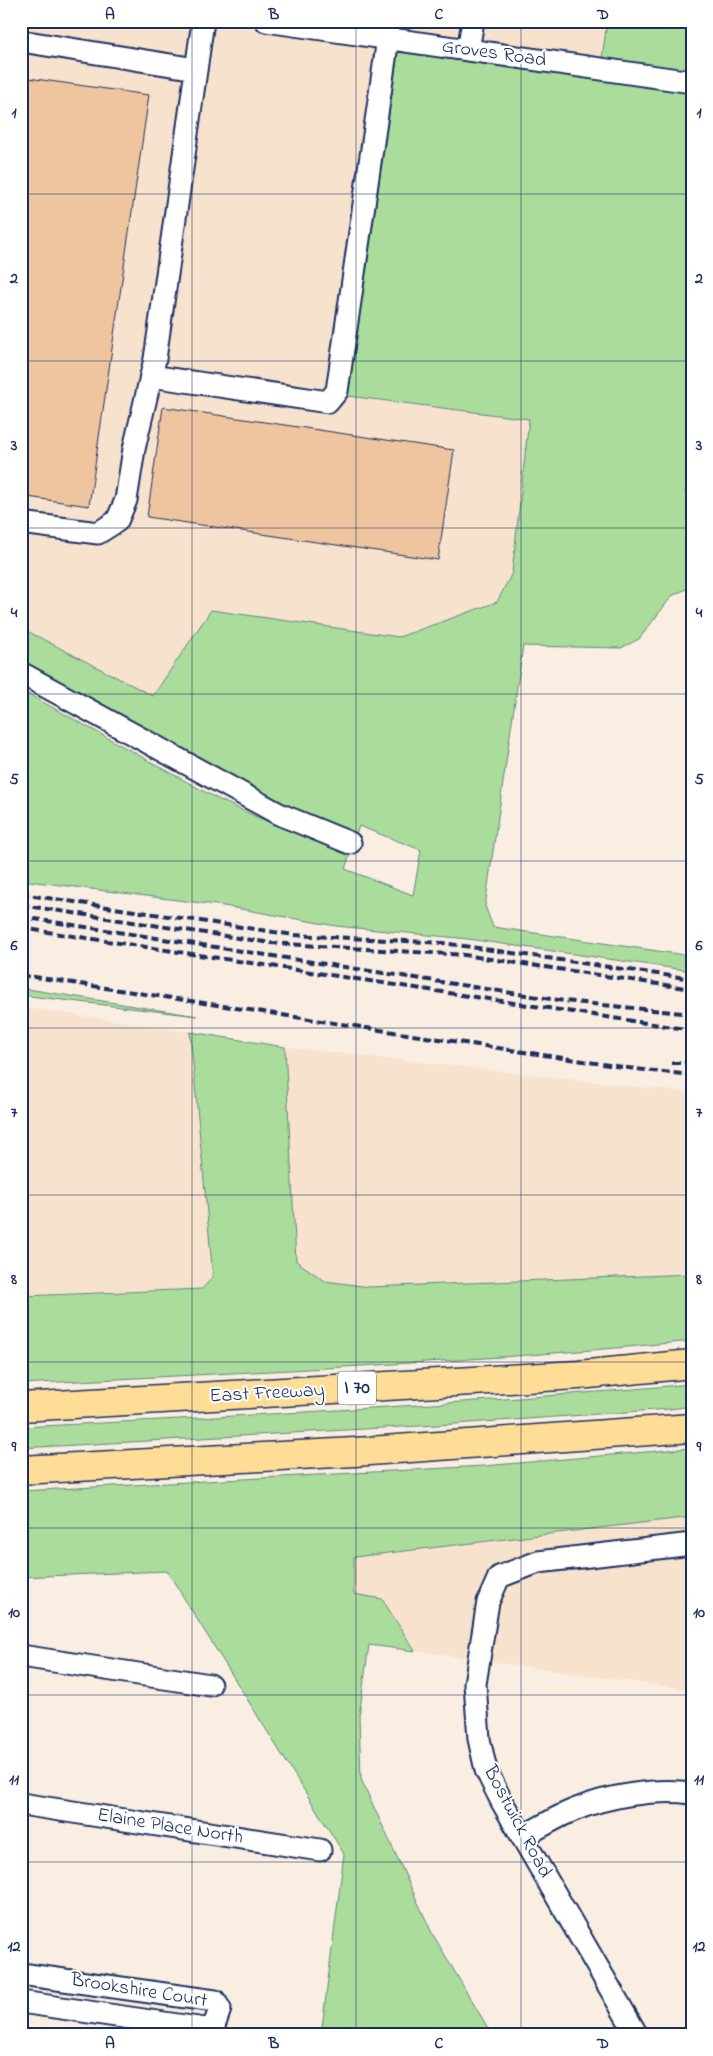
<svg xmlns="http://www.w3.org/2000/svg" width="713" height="2056" font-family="'Indie Flower',sans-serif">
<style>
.built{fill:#f7e2ce}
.green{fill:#aadc9c;stroke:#62867d}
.building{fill:#efc59f;stroke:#1b2f5e}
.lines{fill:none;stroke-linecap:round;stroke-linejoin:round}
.minor-casing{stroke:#1b2f5e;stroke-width:25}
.highway-casing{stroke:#1b2f5e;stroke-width:31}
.minor{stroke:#fff;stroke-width:21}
.highway{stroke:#ffdd96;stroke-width:28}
.rail{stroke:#1b2f5e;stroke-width:4;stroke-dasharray:8 4;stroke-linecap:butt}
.grid{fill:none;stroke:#1b2f5e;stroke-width:1;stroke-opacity:0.55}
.labels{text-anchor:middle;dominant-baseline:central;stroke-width:4;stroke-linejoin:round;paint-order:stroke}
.shield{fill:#fff;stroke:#5f6d8e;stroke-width:1}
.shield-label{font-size:19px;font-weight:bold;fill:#1b2f5e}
.street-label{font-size:20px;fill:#1b2f5e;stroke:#fff}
.neatline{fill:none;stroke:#1b2f5e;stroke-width:2}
.grid-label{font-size:16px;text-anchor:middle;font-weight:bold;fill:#1b2f5e}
</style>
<rect width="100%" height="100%" fill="#faeee2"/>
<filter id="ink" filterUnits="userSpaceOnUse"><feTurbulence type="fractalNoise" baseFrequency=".02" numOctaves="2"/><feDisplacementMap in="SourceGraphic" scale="10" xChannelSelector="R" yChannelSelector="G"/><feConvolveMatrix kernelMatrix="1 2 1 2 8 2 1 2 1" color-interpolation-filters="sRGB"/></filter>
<g filter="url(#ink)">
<g class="built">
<path d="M21,21H607L599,80L398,53L348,395L529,419L512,573L497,602L399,637L212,610L153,696L21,628Z"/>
<path d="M21,1007L190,1032L213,1277L202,1289L21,1295Z"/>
<path d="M285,1047L692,1093V1274L370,1287L325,1281L296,1261Z"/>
<path d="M692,1517V1690L415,1651L382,1599L354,1594V1557Z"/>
</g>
<g class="green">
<path d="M607,21H692V72L602,59Z"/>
<path d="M398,52L692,93V220L687,257L692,258V443L685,494L692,495V586L672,596L639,639L621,648L523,646L485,906L493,927L692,956V971L468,939L336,926L224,906L21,880V690L218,799L259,818L352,848L345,869L413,895L421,850L359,826L356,834L243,788L21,670V628L153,696L211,610L399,637L497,602L512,573L529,419L348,396Z"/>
<path d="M21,988L197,1016L21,995Z"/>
<path d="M190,1032L285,1047L296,1261L325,1281L370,1287L692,1274V1341C469,1363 245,1372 21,1384V1296L202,1289L213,1277Z"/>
<path d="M692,1384V1406L670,1409L455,1424L21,1448V1427C245,1416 469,1404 692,1384Z"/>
<path d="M692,1448V1517L354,1557V1594L382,1599L415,1651L369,1645L359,1716L361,1779L432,1933L492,2035H321L344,1854L167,1571L21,1577V1491L484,1466Z"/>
</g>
<g class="building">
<path d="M21,77L149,95L89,506L21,496Z"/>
<path d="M163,407L454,450L438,560L147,517Z"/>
</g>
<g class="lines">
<defs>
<g id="minor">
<path d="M266,21L692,82"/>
<path d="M21,41L196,69"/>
<path d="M468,50L473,21"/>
<path d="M151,376L328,402L337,391L388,38"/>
<path d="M21,523L98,533L117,521L126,500L134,449L155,359L203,21"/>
<path d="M21,673L279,814L350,843"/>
<path d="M21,1656L210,1685"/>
<path d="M21,1804L320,1850"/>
<path d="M522,1837C539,1828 556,1817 574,1810C608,1796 654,1788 692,1793"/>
<path d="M21,1974L215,2001L220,2009L214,2026L205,2029L21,2002"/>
<path d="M637,2035L502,1802L486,1770L479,1739L475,1684L488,1602L499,1577L538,1562L692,1544"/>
</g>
<g id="highway">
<path d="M21,1407L578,1375L692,1364"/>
<path d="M21,1470L355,1452L692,1428"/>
</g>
</defs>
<use href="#minor" class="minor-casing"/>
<use href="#highway" class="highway-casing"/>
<use href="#minor" class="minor"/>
<use href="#highway" class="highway"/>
<g class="rail">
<path d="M21,894L294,935L443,943L692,979"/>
<path d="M21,905L271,943L464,955L692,989"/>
<path d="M21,917L564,1001L692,1014"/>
<path d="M21,928L692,1030"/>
<path d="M21,975L635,1069L692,1075"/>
<path d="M672,1063H692"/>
</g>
</g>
</g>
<path class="grid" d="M192,21V2035M356,21V2035M521,21V2035M21,194H692M21,361H692M21,528H692M21,694H692M21,861H692M21,1028H692M21,1195H692M21,1362H692M21,1528H692M21,1695H692M21,1862H692"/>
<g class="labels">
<rect class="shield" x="338" y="1371.5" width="38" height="33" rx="4"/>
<g class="shield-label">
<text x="357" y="1388">I 70</text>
</g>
<g class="street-label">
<text transform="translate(494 54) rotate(8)">Groves Road</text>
<text transform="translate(267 1394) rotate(-3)">East Freeway</text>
<text transform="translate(517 1822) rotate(62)">Bostwick Road</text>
<text transform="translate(170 1827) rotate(9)">Elaine Place North</text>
<text transform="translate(139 1991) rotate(9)">Brookshire Court</text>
</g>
</g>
<rect width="713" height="2056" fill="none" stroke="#fff" stroke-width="55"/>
<rect x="28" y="28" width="658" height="2000" class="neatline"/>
<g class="grid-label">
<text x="110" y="19">A</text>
<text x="274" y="19">B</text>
<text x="439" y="19">C</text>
<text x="603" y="19">D</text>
<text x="14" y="117">1</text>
<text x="699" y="117">1</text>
<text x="14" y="283">2</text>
<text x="699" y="283">2</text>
<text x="14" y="450">3</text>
<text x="699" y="450">3</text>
<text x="14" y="617">4</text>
<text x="699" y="617">4</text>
<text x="14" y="784">5</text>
<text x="699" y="784">5</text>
<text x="14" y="950">6</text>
<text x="699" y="950">6</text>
<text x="14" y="1117">7</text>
<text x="699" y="1117">7</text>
<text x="14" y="1284">8</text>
<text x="699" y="1284">8</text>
<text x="14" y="1451">9</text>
<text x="699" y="1451">9</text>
<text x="14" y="1617">10</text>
<text x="699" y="1617">10</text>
<text x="14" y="1784">11</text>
<text x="699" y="1784">11</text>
<text x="14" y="1951">12</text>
<text x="699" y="1951">12</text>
<text x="110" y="2048">A</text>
<text x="274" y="2048">B</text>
<text x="439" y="2048">C</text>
<text x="603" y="2048">D</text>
</g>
</svg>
